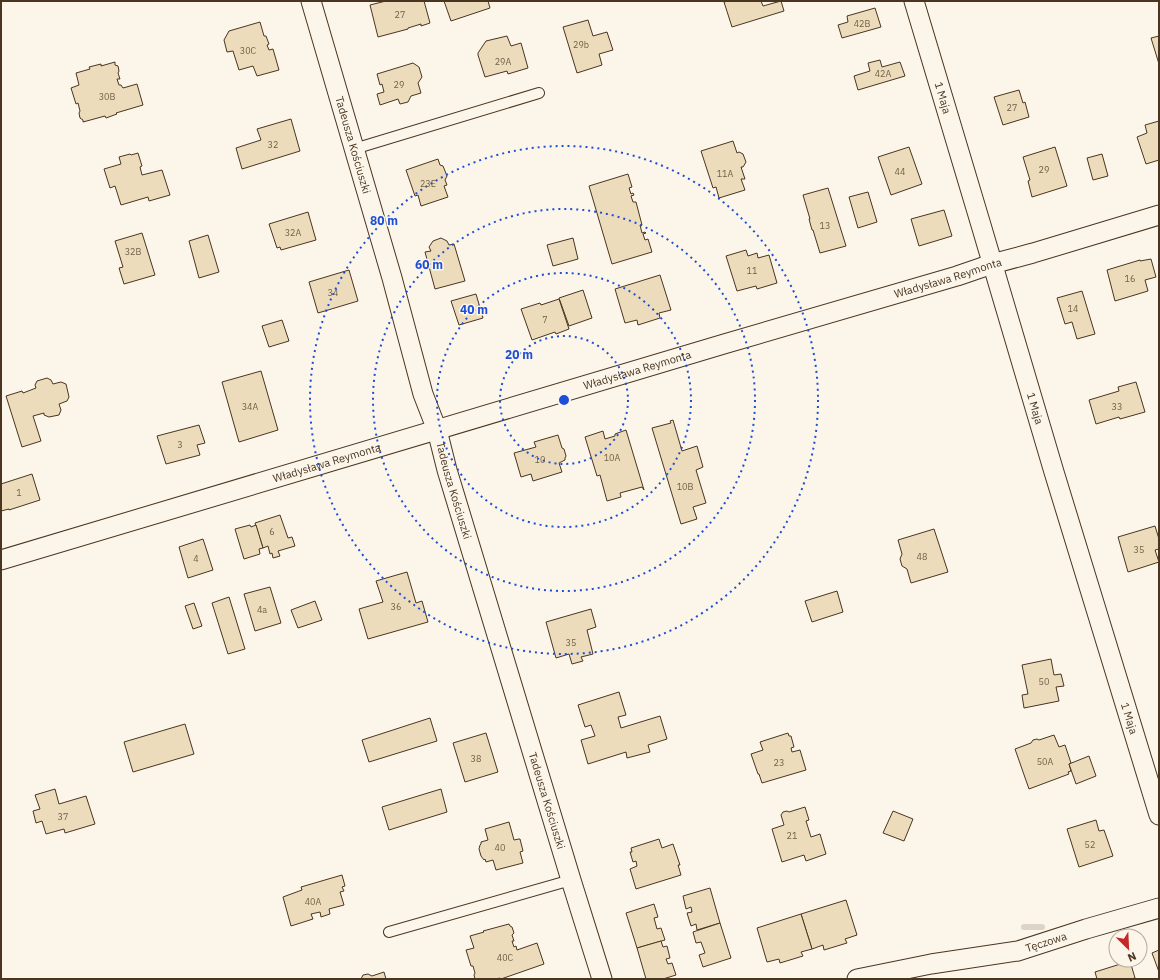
<svg xmlns="http://www.w3.org/2000/svg" width="1160" height="980" font-family="'IBM Plex Sans',sans-serif">
<style>
.lines{fill:none;stroke-linecap:round;stroke-linejoin:round}
.stream{stroke:#dcd4c6;stroke-width:6}
.building{fill:#ecdcbc;stroke:#4a3520}
.service-casing{stroke:#4a3520;stroke-width:12}
.minor-casing{stroke:#4a3520;stroke-width:21}
.service{stroke:#fbf6e9;stroke-width:10}
.minor{stroke:#fbf6e9;stroke-width:19}
.ring{fill:none;stroke:#1d4ed8;stroke-width:2;stroke-dasharray:2 4}
.labels{text-anchor:middle;dominant-baseline:central;stroke-width:3;stroke-linejoin:round;paint-order:stroke}
.number-label{font-size:9px;fill:#725f47}
.street-label{font-size:11px;fill:#4a3520;stroke:#fbf6e9}
.centre{fill:#1d4ed8;stroke:#fbf6e9;stroke-width:2}
.ring-label{font-size:12px;text-anchor:middle;font-weight:bold;fill:#1d4ed8;stroke:#fbf6e9;stroke-width:3;stroke-linejoin:round;paint-order:stroke}
</style>
<rect width="100%" height="100%" fill="#fbf6e9"/>
<g class="lines">
<path class="stream" d="M1024,927H1042"/>
</g>
<g class="building">
<path d="M386,1H424L430,23L421,26V24L408,28V29L378,37L370,5Z"/>
<path d="M444,1H488L490,8L451,21Z"/>
<path d="M728,1H761L763,6L781,1L784,11L732,27L724,2Z"/>
<path d="M875,8L881,27L842,38L838,25L848,22L847,16Z"/>
<path d="M588,20L593,36L607,32L613,50L599,54L602,65L577,73L563,27Z"/>
<path d="M260,22L264,36H266L269,44L267,45L269,50L273,49L279,70L257,76L253,66L239,70L233,51L227,52L224,40L229,31Z"/>
<path d="M507,36L511,46L521,43L528,68L508,74L507,71L485,77L478,55V53L486,41Z"/>
<path d="M1159,36V64L1151,38Z"/>
<path d="M880,60L882,67L900,62L905,76L858,90L854,76L870,71L868,63Z"/>
<path d="M115,62V65L118,66L119,71L118,73L120,79H117L119,85H121L123,88L137,84L143,105L116,113L117,114L106,118L105,116L83,122V120L80,118L79,113L80,111L78,103L76,104L71,88L79,85L76,73L90,69L89,67L101,64V66Z"/>
<path d="M413,63L419,67L422,77L418,83L421,93L411,96L408,102L400,104L398,99L380,105L377,94L384,92L382,84L380,85L377,74Z"/>
<path d="M1019,90L1023,103L1025,102L1029,117L1003,125L994,97Z"/>
<path d="M291,119L300,151L242,169L236,148L261,140L257,129Z"/>
<path d="M1159,121V160L1146,164L1137,137L1147,133L1145,125Z"/>
<path d="M733,141L737,153L739,152L743,154L746,162L743,167H741L745,179H741L745,190L719,198L716,187L713,188L701,151Z"/>
<path d="M909,147L922,184L891,195L878,157Z"/>
<path d="M1055,147L1067,186L1032,197L1028,181L1030,180L1023,157Z"/>
<path d="M138,153L142,166L140,167L142,175L162,170L170,195L149,201L148,197L121,205L115,186L110,188L104,169L121,164L119,157L130,154L131,155Z"/>
<path d="M1102,154L1108,176L1093,180L1087,158Z"/>
<path d="M438,159L440,165L443,166L447,176L445,180L447,185L444,186L448,197L421,206L418,195L415,196L406,170Z"/>
<path d="M628,174L632,187L629,188L631,194L633,193L634,195L631,196L633,202H636L642,225H640L642,233L645,232L646,233L643,234L645,240L648,239L652,252L612,264L589,186Z"/>
<path d="M828,188L846,246L820,253L813,230H812L809,219H810L803,195Z"/>
<path d="M868,192L877,222L858,228L849,197Z"/>
<path d="M944,210L952,236L919,246L911,219Z"/>
<path d="M308,212L316,240L281,250L280,247L277,248L269,224Z"/>
<path d="M142,233L155,275L124,284L119,268L123,267L115,241Z"/>
<path d="M208,235L219,272L199,278L189,241Z"/>
<path d="M441,238L447,241L449,245L454,244L465,281L435,289L425,252L431,251L429,247L433,241Z"/>
<path d="M573,238L578,259L553,266L547,245Z"/>
<path d="M746,250L748,256L757,253L758,258L769,255L777,283L757,289L756,286L737,291L726,256Z"/>
<path d="M1151,259L1156,277L1145,280L1148,291L1115,301L1107,270L1140,260V261Z"/>
<path d="M349,270L358,301L318,313L309,282Z"/>
<path d="M660,275L671,310L659,313L660,318L638,325L637,320L625,323L615,289Z"/>
<path d="M583,290L592,318L569,326L559,298Z"/>
<path d="M1082,291L1095,334L1077,339L1072,322L1065,324L1057,298Z"/>
<path d="M476,294L483,318L459,325L451,301Z"/>
<path d="M559,299L569,329L556,334L555,332L532,340L521,309L540,303L541,305Z"/>
<path d="M282,320L289,341L269,347L262,326Z"/>
<path d="M261,371L278,430L239,442L222,382Z"/>
<path d="M47,378L51,380L53,384L61,382L66,384L69,397L67,401L59,404L61,410L59,415L49,417L44,415V413L33,416L41,441L22,447L6,396L22,391L23,393L36,388L35,385L37,381Z"/>
<path d="M1136,382L1145,412L1120,419L1119,417L1096,424L1089,400L1119,391L1118,387Z"/>
<path d="M673,420L682,451L697,446L703,467L696,470L706,503L693,507L697,519L681,524L652,428L671,423L670,421Z"/>
<path d="M199,425L205,443L197,445L200,455L166,464L157,436Z"/>
<path d="M626,430L644,490L642,487L620,493L621,497L607,501L600,475L597,476L585,437L603,431L605,439L615,436V434Z"/>
<path d="M558,435L562,448L564,449L566,456L565,458V460L559,463L562,472L533,481L531,474L521,477L514,453L536,447L534,442Z"/>
<path d="M32,474L40,500L9,510V509L1,511V484Z"/>
<path d="M280,515L288,538L292,537L295,546L278,551L280,556L273,558L272,553L270,554L268,546L263,548L255,523Z"/>
<path d="M250,525L251,527L256,525L263,548L259,549L260,554L244,559L235,529Z"/>
<path d="M1155,526L1159,539V549L1155,550L1159,562L1128,572L1118,537Z"/>
<path d="M934,529L948,572L911,583L907,569L902,566L900,559L902,554L898,540Z"/>
<path d="M203,539L213,570L188,578L179,547Z"/>
<path d="M407,572L416,603L422,601L428,622L368,639L359,609L383,602L376,581Z"/>
<path d="M270,587L281,623L255,631L244,594Z"/>
<path d="M837,591L843,612L812,622L805,601Z"/>
<path d="M229,597L245,649L228,654L212,603Z"/>
<path d="M315,601L322,620L298,628L291,610Z"/>
<path d="M194,603L202,626L193,629L185,606Z"/>
<path d="M591,609L596,627L587,630L593,654L581,657L583,661L572,664L569,654L556,658L546,622Z"/>
<path d="M1051,659L1054,675L1061,674L1064,686L1056,687L1059,701L1024,708L1022,695L1028,694L1022,665Z"/>
<path d="M619,692L626,715L618,717L621,728L660,716L667,739L648,745L650,752L627,758L626,752L588,764L581,740L595,736L591,725L585,727L578,705Z"/>
<path d="M430,718L437,741L369,762L362,740Z"/>
<path d="M185,724L194,754L133,772L124,742Z"/>
<path d="M486,733L498,772L465,782L453,743Z"/>
<path d="M788,733L789,736H791L794,747L791,748L792,752L800,750L806,770L762,783L759,774H758L751,754L763,750L760,742Z"/>
<path d="M1054,735L1059,747L1065,745L1071,763L1069,764L1071,771L1068,772L1069,774L1029,789L1015,749L1031,743L1033,740L1037,739L1039,740Z"/>
<path d="M1089,756L1096,776L1076,784L1069,764Z"/>
<path d="M55,789L59,804L86,796L95,824L65,833L64,829L46,834L42,821L36,823L33,811L40,809L35,795Z"/>
<path d="M441,789L447,812L389,830L382,807Z"/>
<path d="M805,807L809,820L806,821L811,837L820,834L826,854L806,861L804,855L782,862L772,829L784,825L781,815L783,812L787,811L789,812Z"/>
<path d="M893,811L913,819L904,841L883,833Z"/>
<path d="M1096,820L1099,831L1104,830L1113,856L1079,867L1067,829Z"/>
<path d="M509,822L514,840L519,839H520L523,851L520,852L523,863L496,870L493,860L486,862L485,859L484,860L481,856L479,849L480,845L481,844V842L488,840L485,829Z"/>
<path d="M659,839L662,848L673,844L680,865H678L681,875L636,889L630,869L637,866L636,861L633,862L630,852H632L631,848Z"/>
<path d="M342,875L345,886L342,887L344,891L340,892L344,905L329,909L330,914L321,917L320,912L311,914L313,919L291,926L283,897L302,890L301,887Z"/>
<path d="M710,888L720,923L697,930L696,924L691,926L687,913L692,912L691,907L686,909L683,896Z"/>
<path d="M846,900L857,935L845,939L847,943L824,950L823,945L812,949L801,914Z"/>
<path d="M654,904L658,917L654,918L657,929L661,928L665,940L637,948L626,913Z"/>
<path d="M801,914L812,949L801,952L803,956L780,963L779,959L767,962L757,928Z"/>
<path d="M720,923L731,958L703,967L699,955L705,953L701,942L696,943L693,932Z"/>
<path d="M509,924L510,926L512,927L514,933L512,935L514,941H512L514,947L516,946L517,950L537,943L544,964L501,979L500,978L496,979H475L474,975L475,973L473,966H471L466,950L474,948L470,936L484,932L483,931Z"/>
<path d="M661,941L663,947L667,946L670,958L666,959L668,964L672,963L676,975L663,979H646L637,948Z"/>
<path d="M1159,950V972L1152,953Z"/>
<path d="M1130,961L1135,978L1131,979H1097L1095,972Z"/>
<path d="M384,972L386,979H361L363,975L368,974L372,976Z"/>
</g>
<g class="lines">
<defs>
<g id="service">
<path d="M354,149L539,93"/>
<path d="M389,932L571,880"/>
</g>
<g id="minor">
<path id="s1" d="M311,1L392,278L423,394L437,430L447,470L571,880L602,979"/>
<path id="s2" d="M914,1L981,225L1054,472L1159,815"/>
<path id="s3" d="M1,560L724,344L957,276L992,264L1033,253L1159,215"/>
<path id="s4" d="M857,979L931,964L1018,951L1086,929L1159,908"/>
</g>
</defs>
<use href="#service" class="service-casing"/>
<use href="#minor" class="minor-casing"/>
<use href="#service" class="service"/>
<use href="#minor" class="minor"/>
</g>
<g class="ring">
<circle cx="564" cy="400" r="64"/>
<circle cx="564" cy="400" r="127"/>
<circle cx="564" cy="400" r="191"/>
<circle cx="564" cy="400" r="254"/>
</g>
<g class="labels">
<g class="number-label">
<text x="400" y="14">27</text>
<text x="862" y="23">42B</text>
<text x="581" y="44">29b</text>
<text x="248" y="50">30C</text>
<text x="503" y="61">29A</text>
<text x="883" y="73">42A</text>
<text x="399" y="84">29</text>
<text x="107" y="96">30B</text>
<text x="1012" y="107">27</text>
<text x="273" y="144">32</text>
<text x="1044" y="169">29</text>
<text x="900" y="171">44</text>
<text x="725" y="173">11A</text>
<text x="428" y="183">23E</text>
<text x="825" y="225">13</text>
<text x="293" y="232">32A</text>
<text x="133" y="251">32B</text>
<text x="752" y="270">11</text>
<text x="1130" y="278">16</text>
<text x="333" y="292">34</text>
<text x="1073" y="308">14</text>
<text x="545" y="319">7</text>
<text x="250" y="406">34A</text>
<text x="1117" y="406">33</text>
<text x="180" y="444">3</text>
<text x="612" y="457">10A</text>
<text x="540" y="459">10</text>
<text x="685" y="486">10B</text>
<text x="19" y="492">1</text>
<text x="272" y="531">6</text>
<text x="1139" y="549">35</text>
<text x="922" y="556">48</text>
<text x="196" y="558">4</text>
<text x="396" y="606">36</text>
<text x="262" y="609">4a</text>
<text x="571" y="642">35</text>
<text x="1044" y="681">50</text>
<text x="476" y="758">38</text>
<text x="1045" y="761">50A</text>
<text x="779" y="762">23</text>
<text x="63" y="816">37</text>
<text x="792" y="835">21</text>
<text x="1090" y="844">52</text>
<text x="500" y="847">40</text>
<text x="313" y="901">40A</text>
<text x="505" y="957">40C</text>
</g>
<g class="street-label">
<text stroke="none"><textPath href="#s2" startOffset="101">1 Maja</textPath></text>
<text stroke="none"><textPath href="#s1" startOffset="150">Tadeusza Kościuszki</textPath></text>
<text stroke="none"><textPath href="#s3" startOffset="988">Władysława Reymonta</textPath></text>
<text stroke="none"><textPath href="#s3" startOffset="664">Władysława Reymonta</textPath></text>
<text stroke="none"><textPath href="#s2" startOffset="425">1 Maja</textPath></text>
<text stroke="none"><textPath href="#s3" startOffset="340">Władysława Reymonta</textPath></text>
<text stroke="none"><textPath href="#s1" startOffset="510">Tadeusza Kościuszki</textPath></text>
<text stroke="none"><textPath href="#s2" startOffset="749">1 Maja</textPath></text>
<text stroke="none"><textPath href="#s1" startOffset="834">Tadeusza Kościuszki</textPath></text>
<text stroke="none"><textPath href="#s4" startOffset="193">Tęczowa</textPath></text>
</g>
</g>
<circle cx="564" cy="400" r="6" class="centre"/>
<g class="ring-label">
<text x="384" y="225">80 m</text>
<text x="429" y="269">60 m</text>
<text x="474" y="314">40 m</text>
<text x="519" y="359">20 m</text>
</g>
<rect width="1160" height="980" fill="none" stroke="#4a3520" stroke-width="4"/>
<g transform="translate(1128 948) rotate(156)"><circle r="19" fill="#fbf6e9" stroke="#b4a999"/>
<path d="M0-3L7 15L0 10L-7 15Z" fill="#c62828"/>
<text y="-6" font-size="11" font-weight="bold" text-anchor="middle" fill="#4a3520">N</text>
</g>
</svg>
